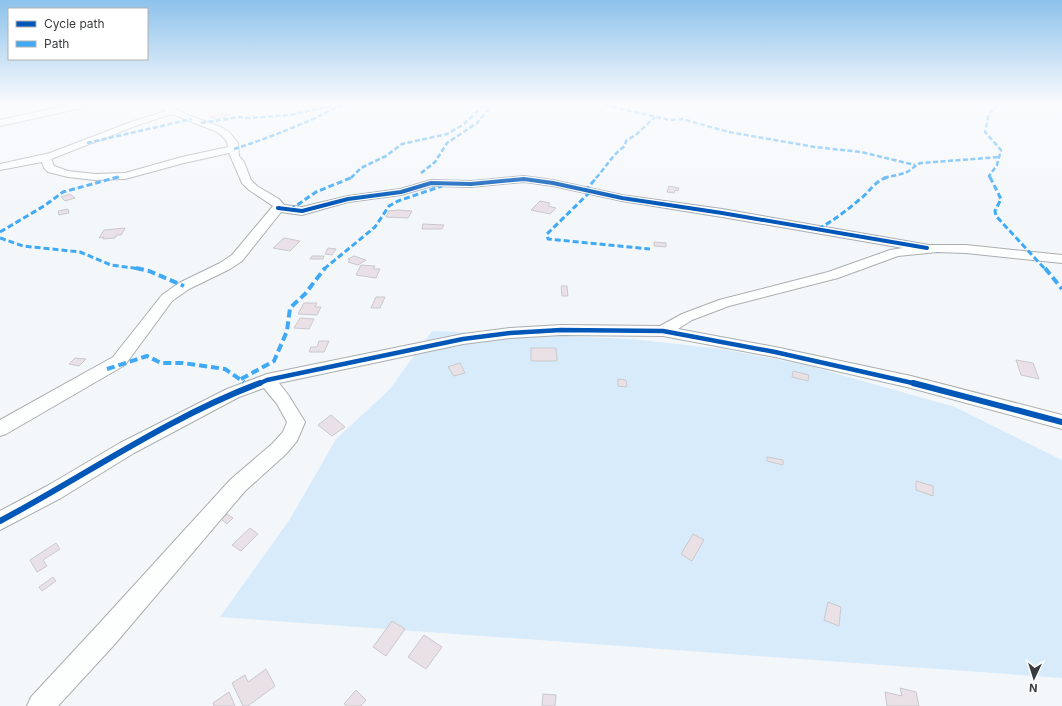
<svg xmlns="http://www.w3.org/2000/svg" width="1062" height="706" font-family="Inter,sans-serif">
<style>
.green{fill:#d7ebfb}
.lines{fill:none;stroke-linecap:round;stroke-linejoin:round}
.stream{stroke:#a6d8f0;stroke-width:2.5}
.building{fill:#eae1e7;stroke:#c9c9cb}
.minor-casing{stroke:#abaeb0;stroke-width:2}
.minor{fill:#fdfefe;fill-rule:evenodd}
.quiet-far2{stroke:#3fa9f5;stroke-width:2.5;stroke-dasharray:5 2.5;stroke-linecap:butt}
.quiet-far1{stroke:#3fa9f5;stroke-width:3;stroke-dasharray:6 3;stroke-linecap:butt}
.quiet{stroke:#3fa9f5;stroke-width:4;stroke-dasharray:8 4;stroke-linecap:butt}
.cycleway-far2-casing{stroke:#fff;stroke-width:6}
.cycleway-far1-casing{stroke:#fff;stroke-width:7}
.cycleway-casing{stroke:#fff;stroke-width:8}
.cycleway-far2{stroke:#0057b8;stroke-width:4}
.cycleway-far1{stroke:#0057b8;stroke-width:4.5}
.cycleway{stroke:#0057b8;stroke-width:6}
</style>
<rect width="100%" height="100%" fill="#f4f7fa"/>
<path class="green" d="M432,331L632,339L722,349L806,365L955,407L1062,460V678L220,617L290,519L336,439L389,390Z"/>
<g class="lines">
<path class="stream" d="M991,105L996,106"/>
</g>
<g class="building">
<path d="M223,113L231,115L216,119L210,117Z"/>
<path d="M669,186L679,188L678,191L675,190L674,193L667,192Z"/>
<path d="M70,194L75,198L65,201L61,197Z"/>
<path d="M540,201L550,203L548,206L556,208L550,214L531,210Z"/>
<path d="M68,209L69,213L59,215L58,211Z"/>
<path d="M398,210L412,211L408,218L386,217L389,211Z"/>
<path d="M423,224L444,225L442,229H422Z"/>
<path d="M125,228L121,235H117L115,238L103,239L104,237L99,238L104,230Z"/>
<path d="M284,238L300,241L290,251L273,248Z"/>
<path d="M654,242L666,243V247L654,246Z"/>
<path d="M328,248L336,249L332,255L325,254Z"/>
<path d="M312,256H324L323,259H310Z"/>
<path d="M354,256L366,260L358,265L348,262L350,260L348,259Z"/>
<path d="M361,265L375,266L373,269H380L376,278L356,275Z"/>
<path d="M561,286H567L568,296H562Z"/>
<path d="M376,297H385L380,308H371Z"/>
<path d="M304,303H317L315,307H321L317,315L298,314Z"/>
<path d="M300,318L314,319L309,329L294,328Z"/>
<path d="M319,341H329L324,352H309L311,347H317Z"/>
<path d="M531,348H556L557,361H531Z"/>
<path d="M75,358L86,359L79,366L69,364Z"/>
<path d="M1016,360L1033,363L1039,379L1021,375Z"/>
<path d="M460,363L465,373L454,376L448,367Z"/>
<path d="M793,371L809,375L808,381L792,377Z"/>
<path d="M618,379L626,380L627,387L618,386Z"/>
<path d="M331,415L345,427L332,436L318,425Z"/>
<path d="M767,457L783,460V465L767,461Z"/>
<path d="M916,481L933,486V496L916,490Z"/>
<path d="M227,514L233,518L227,524L221,519Z"/>
<path d="M250,528L258,534L241,551L232,545Z"/>
<path d="M693,534L704,540L692,561L681,554Z"/>
<path d="M56,543L60,549L43,560L47,566L37,572L30,560Z"/>
<path d="M53,577L56,581L42,591L39,587Z"/>
<path d="M828,602L841,607L839,626L824,620Z"/>
<path d="M392,621L405,629L386,656L373,647Z"/>
<path d="M424,635L442,647L426,669L408,657Z"/>
<path d="M266,669L275,686L248,706H243L232,683L245,675L248,682Z"/>
<path d="M900,688L916,692L919,706H887L885,692L902,696Z"/>
<path d="M356,690L366,700L361,706H347L344,704Z"/>
<path d="M229,692L235,706H214L213,703Z"/>
<path d="M543,694L556,695L555,706H542Z"/>
</g>
<g class="lines">
<defs>
<g id="minor">
<path d="M69,105H86L82,108L0,126V120Z"/>
<path d="M158,105H169L185,114L223,128L229,132L238,143L239,156L244,162L251,180L257,186L279,199L284,205L302,207L348,196L400,189L431,180L471,181L524,176L553,180L622,195L722,209L929,245H966L1062,255V263L966,253L937,252L898,256L838,278L729,306L692,320L678,329L775,347L911,376L1062,415V429L911,388L775,357L663,336L561,335L510,338L463,344L279,383L289,396L305,422L297,441L286,454L245,491L114,645L58,706H27L31,697L96,627L231,479L272,444L283,432L287,422L277,404L264,388L239,397L134,453L61,498L0,530V511L47,486L120,443L227,389L267,374L463,334L510,328L561,325L660,326L682,314L719,300L828,272L890,250L903,248L722,217L622,201L553,186L524,182L471,187L432,186L401,195L348,202L302,215L281,212L242,261L230,269L189,289L172,301L125,365L6,434L0,436V420L113,357L162,295L179,283L220,263L232,255L273,206L249,190L242,183L229,153L184,163L125,179L95,180L68,177L48,172L44,168L42,162L0,170V164L50,153L131,122L166,111ZM172,114L217,132C222,136 228,140 228,147L182,157L125,173L95,174L68,171L54,166L51,159L138,125Z"/>
</g>
</defs>
<use href="#minor" class="minor-casing"/>
<use href="#minor" class="minor"/>
<g class="quiet-far2">
<path d="M605,105L670,120L682,119L729,132L815,147L861,152L915,165"/>
<path d="M201,123L239,117L249,118L290,115L335,105"/>
<path d="M87,143L192,119"/>
<path d="M234,149C260,141 285,131 311,120C322,115 332,108 345,105"/>
<path d="M421,173L435,162L447,143L477,123L492,105"/>
<path d="M114,178L119,177"/>
<path d="M351,178L361,168L386,156L402,144L447,134L463,125L484,105"/>
<path d="M596,178C606,167 613,154 625,146L626,141L637,134L655,117"/>
<path d="M884,178C891,176 900,175 907,172C913,169 915,165 921,163L1000,157"/>
<path d="M990,178L989,176L997,165L1001,150L985,132L989,113L998,105"/>
</g>
<g class="quiet-far1">
<path d="M990,177L1001,199L995,211L996,216L1045,269"/>
<path d="M585,191L597,177"/>
<path d="M590,192L547,234L548,239L650,249"/>
<path d="M290,210L316,192L353,177"/>
<path d="M818,229C833,221 846,211 859,200C870,192 874,181 888,177"/>
<path d="M0,232L44,206L63,192L118,177"/>
<path d="M0,238L23,246L80,252L111,265L141,269"/>
<path d="M324,269L375,227L389,206L398,201L442,186"/>
</g>
<g class="quiet">
<path d="M136,268L149,271L184,286"/>
<path d="M1045,268L1062,289"/>
<path d="M107,369L147,356L161,363H183L225,369L244,382"/>
<path d="M241,379L274,361L287,331L290,308L305,294L325,268"/>
</g>
<defs>
<path id="cycleway-far2" d="M278,208L302,211L348,199L401,192L431,183L471,184L524,179L553,183L622,198L722,213L927,248"/>
<path id="cycleway-far1" d="M258,384L267,380L463,339L510,333L561,330L663,331L775,352L917,384"/>
<g id="cycleway">
<path d="M913,383L1062,422"/>
<path d="M0,521C86,475 169,417 260,383"/>
</g>
</defs>
<use href="#cycleway-far2" class="cycleway-far2-casing"/>
<use href="#cycleway-far1" class="cycleway-far1-casing"/>
<use href="#cycleway" class="cycleway-casing"/>
<use href="#cycleway-far2" class="cycleway-far2"/>
<use href="#cycleway-far1" class="cycleway-far1"/>
<use href="#cycleway" class="cycleway"/>
</g>
<linearGradient id="sky" x2="0" y2="1"><stop stop-color="#8dc2eb"/><stop offset="0.51" stop-color="#fafbfd"/><stop offset="1" stop-color="#fafbfd" stop-opacity="0"/></linearGradient>
<rect width="1062" height="204" fill="url(#sky)"/>
<rect x="8" y="8" width="140" height="52" fill="#ffffff" stroke="#b0b1b2"/>
<rect x="16" y="21" width="20" height="6" fill="#0057b8" stroke="#b0b1b2"/>
<text x="44" y="28" font-size="12" fill="#393c3e">Cycle path</text>
<rect x="16" y="41" width="20" height="6" fill="#3fa9f5" stroke="#b0b1b2"/>
<text x="44" y="48" font-size="12" fill="#393c3e">Path</text>
<g transform="translate(1034 678) rotate(184)" stroke="#ffffff" stroke-width="3" paint-order="stroke">
<path d="M0-3L7 15L0 10L-7 15Z" fill="#393c3e"/>
<text y="-6" font-size="11" font-weight="bold" text-anchor="middle" fill="#393c3e">N</text>
</g>
</svg>
